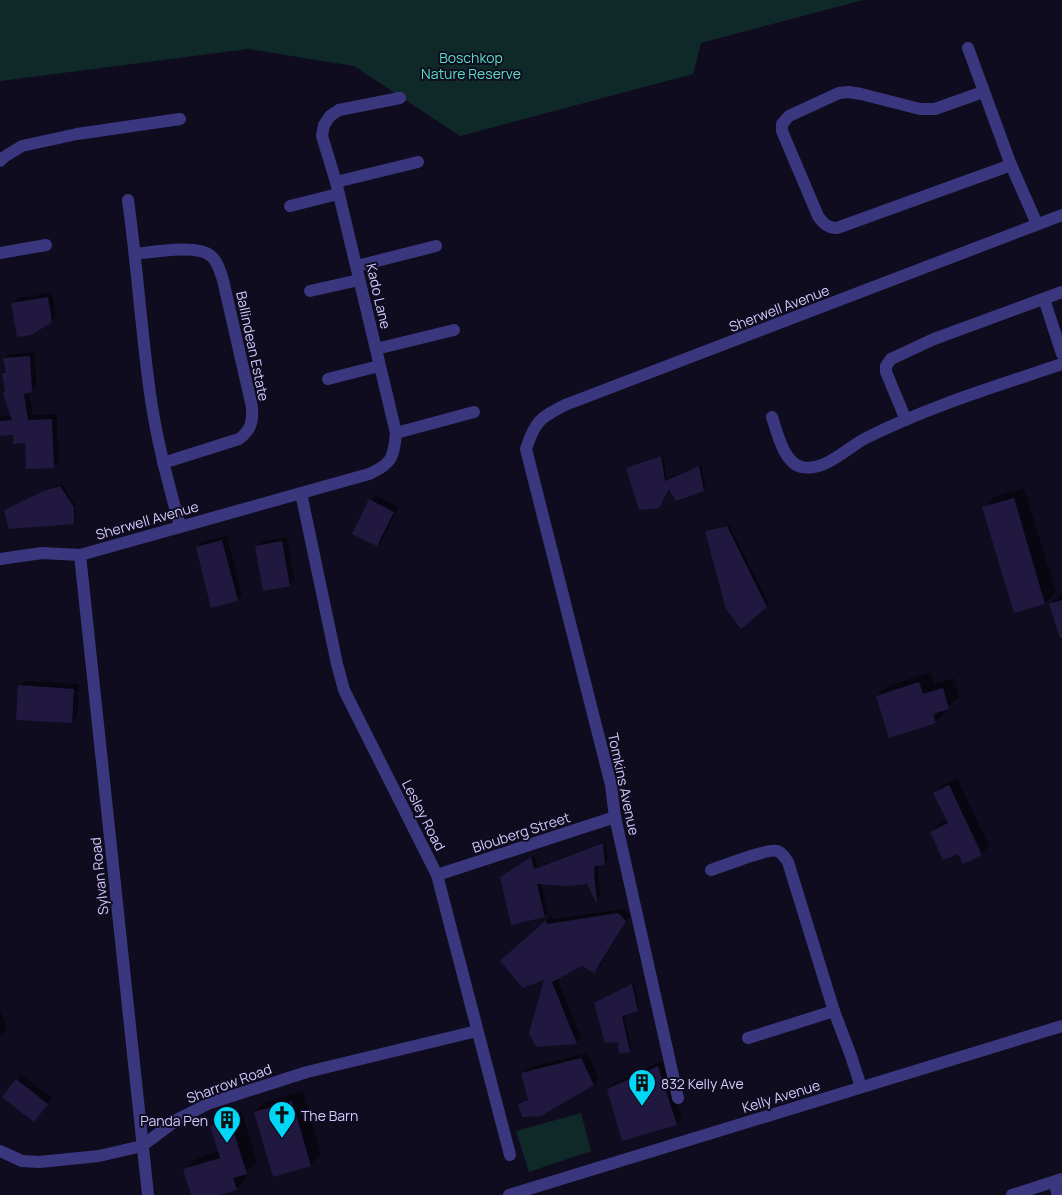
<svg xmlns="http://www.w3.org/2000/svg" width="1062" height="1195" font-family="Manrope,sans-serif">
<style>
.green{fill:#0f2929}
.shadow{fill:#0007;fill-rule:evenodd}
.building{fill:#211840}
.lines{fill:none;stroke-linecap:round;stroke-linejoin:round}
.minor{stroke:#3b377e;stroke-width:12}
.labels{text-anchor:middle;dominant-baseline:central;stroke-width:4;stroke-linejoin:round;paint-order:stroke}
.park-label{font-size:14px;fill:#56dfc1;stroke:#100c1f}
.street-label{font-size:14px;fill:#d2caff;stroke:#100c1f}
.poi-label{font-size:14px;fill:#d2caff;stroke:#100c1f;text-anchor:start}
</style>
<rect width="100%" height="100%" fill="#100c1f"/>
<g class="green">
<path d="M0,0H863L701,43L693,74L460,136L354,66L248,49L0,81Z"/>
<path d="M581,1113L591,1151L529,1172L516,1131Z"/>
</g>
<g class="shadow">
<path d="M52,293L56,316L51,321L13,304L18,298Z"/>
<path d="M35,352L36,386L29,392L33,415L57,414L58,462L53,467L27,442L14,434H0V416H12L4,374L7,371L4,359L9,354Z"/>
<path d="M663,455L667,479L701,465L706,488L703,490L670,487L659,507L627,469Z"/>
<path d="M62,484L75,505V521L73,523L5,510L46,489Z"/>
<path d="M1024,488L1056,592L1045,603L1015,612L984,507L995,497Z"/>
<path d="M375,495L398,507L382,540L377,545L370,500Z"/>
<path d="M729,525L769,604L766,606L707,532L709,529Z"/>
<path d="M227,536L242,595L237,600L197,547L202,542Z"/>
<path d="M287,537L294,580L289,585L256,547L262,541Z"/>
<path d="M1062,593V641L1051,605Z"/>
<path d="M930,672L934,684L954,678L959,697L946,708L947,711L936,722L890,737L877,696L888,686ZM933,707L936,717H933L930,708Z"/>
<path d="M25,681L79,684L77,717L72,722L20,686Z"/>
<path d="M957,778L989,846L981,854L963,862L958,852L931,832L939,824L948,820L935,793L943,785Z"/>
<path d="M606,841L608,860L605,863L598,864L600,896L597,900L588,883H541L548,912L544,916L501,877L535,855L537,867Z"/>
<path d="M624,909L630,915L599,967L594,972L582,965L557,978L581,1038L576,1043L545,978L507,956L551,916L552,919Z"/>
<path d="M634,983L639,1008L624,1014L632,1049L630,1051L619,1041L596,1003Z"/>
<path d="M0,1008L7,1029L0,1035Z"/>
<path d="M587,1053L599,1079L594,1084L540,1115L520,1105L529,1098L522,1073L527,1068Z"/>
<path d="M663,1061L682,1118L677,1124L622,1140L608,1090L613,1084Z"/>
<path d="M22,1075L52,1098L39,1115L17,1080Z"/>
<path d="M303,1091L321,1154L311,1164L273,1175L255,1112L266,1102Z"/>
<path d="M241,1110L257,1162L245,1173L247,1178L236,1189L216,1195H193L185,1170L196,1159L219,1151L211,1126L222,1115Z"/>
</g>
<g class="building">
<path d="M48,297L52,322L31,335L17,337L11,303Z"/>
<path d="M30,356L32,392L24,394L28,420L52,419L54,468L26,469L25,443L13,444V435L0,436V421L12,420L3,394L5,391L2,373H6L3,358Z"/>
<path d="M661,456L665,481L699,466L704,491L676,501L669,489L659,508L639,510L626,468Z"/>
<path d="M60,486L74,507V524L9,529L4,510L43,491Z"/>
<path d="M1014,498L1045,604L1014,613L982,507Z"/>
<path d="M369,499L394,512L377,546L352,534Z"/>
<path d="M727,526L767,607L741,629L726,609L705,531Z"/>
<path d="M222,540L238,601L211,608L196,547Z"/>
<path d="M282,541L290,586L263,591L255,546Z"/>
<path d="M1062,600V638H1060L1049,604Z"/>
<path d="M919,682L923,694L943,688L949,709L933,714L936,723L889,738L876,696Z"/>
<path d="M18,685L74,689L72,723L16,720Z"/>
<path d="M949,785L982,855L963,864L958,854L943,860L930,832L948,823L933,793Z"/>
<path d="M603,843L605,865L595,866L594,874L597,901L596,902L587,884L568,886L537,884L545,917L511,925L500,877L531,857L534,869Z"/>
<path d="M618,913L626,921L594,973L582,966L552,982L577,1044L536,1047L529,1033L544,980L523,988L500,961L546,920L547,924Z"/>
<path d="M632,984L638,1011L622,1016L630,1052L619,1054L618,1042L605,1043L594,1003Z"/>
<path d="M581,1058L594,1085L541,1116L522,1117L518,1104L528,1100L521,1073Z"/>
<path d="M658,1066L677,1125L622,1141L607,1089Z"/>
<path d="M16,1079L48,1104L34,1122L2,1097Z"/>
<path d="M292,1101L311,1166L273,1177L254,1112Z"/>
<path d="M230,1120L247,1174L233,1178L237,1190L220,1195H191L183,1169L220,1158L210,1126Z"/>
</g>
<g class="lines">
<g class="minor">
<path d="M968,48L1011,165L1037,224"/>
<path d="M983,92L935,109H920L861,94L849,92L839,93L789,116L782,124V131L818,216C823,224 828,228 837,228L1011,165"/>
<path d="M0,161L4,157L22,146L77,134L180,119"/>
<path d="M336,182L418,162"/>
<path d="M128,200C137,264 141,329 150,393C156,438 168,482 180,526"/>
<path d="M290,206L338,194"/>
<path d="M0,253L46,245"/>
<path d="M135,254C153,252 198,244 211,256C218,262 220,271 223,280L252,407C253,422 251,430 239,439L163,463"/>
<path d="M357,266L436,246"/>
<path d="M310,291L359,280"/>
<path d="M1044,299L1062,354"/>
<path d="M376,349L454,330"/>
<path d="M328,379L379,366"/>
<path d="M772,417C777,432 784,464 802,467C825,472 848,447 866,438C927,407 997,386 1062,364"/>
<path d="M906,420L886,372V366L891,359L934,339L1062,292"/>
<path d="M396,433L474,412"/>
<path d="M301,493L337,664L344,690L437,875L510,1155"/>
<path d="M80,555L148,1195"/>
<path d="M0,559L42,553L80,555L369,474C392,464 394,457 396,433L336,182L322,136L324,125L330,116L339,110L400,98"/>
<path d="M711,870C723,866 768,848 777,851C782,852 785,858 788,862L834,1011L851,1056L861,1087"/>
<path d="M437,875L615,817"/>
<path d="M748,1038L834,1011"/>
<path d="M678,1098L615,817L611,785L526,449C535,421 540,418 565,405L1062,215"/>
<path d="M0,1151L22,1161L39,1162L99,1156L142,1146L178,1119L210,1103L307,1072L477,1031"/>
<path d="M1054,1182L1058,1195"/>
<path d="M509,1195L1062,1026"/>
<path d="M1012,1195L1062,1179"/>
</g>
</g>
<defs>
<symbol id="building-pin" viewBox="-11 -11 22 30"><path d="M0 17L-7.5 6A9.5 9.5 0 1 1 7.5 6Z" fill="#00d6f5" stroke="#100c1f"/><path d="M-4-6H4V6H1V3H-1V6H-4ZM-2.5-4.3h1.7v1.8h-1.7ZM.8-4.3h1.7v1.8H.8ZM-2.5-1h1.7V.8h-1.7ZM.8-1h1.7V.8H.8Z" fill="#111"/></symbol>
<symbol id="church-pin" viewBox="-11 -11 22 30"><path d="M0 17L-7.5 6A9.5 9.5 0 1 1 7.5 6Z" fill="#00d6f5" stroke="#100c1f"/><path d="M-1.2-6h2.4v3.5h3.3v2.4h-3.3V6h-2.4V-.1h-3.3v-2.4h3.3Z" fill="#111"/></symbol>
</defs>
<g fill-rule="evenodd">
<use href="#building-pin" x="626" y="1067" width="32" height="43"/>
<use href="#church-pin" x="266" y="1099" width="32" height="43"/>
<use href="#building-pin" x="211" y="1104" width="32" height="43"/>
</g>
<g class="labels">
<g class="park-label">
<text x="471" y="57">Boschkop<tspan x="471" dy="16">Nature Reserve</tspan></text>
</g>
<g class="street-label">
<text transform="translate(379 296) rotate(77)">Kado Lane</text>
<text transform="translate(779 308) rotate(-21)">Sherwell Avenue</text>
<text transform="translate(253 346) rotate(78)">Ballindean Estate</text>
<text transform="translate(147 520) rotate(-16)">Sherwell Avenue</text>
<text transform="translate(624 784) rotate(78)">Tomkins Avenue</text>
<text transform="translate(424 815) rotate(63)">Lesley Road</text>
<text transform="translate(521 832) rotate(-18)">Blouberg Street</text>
<text transform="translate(99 876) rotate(-96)">Sylvan Road</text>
<text transform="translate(229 1083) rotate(-20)">Sharrow Road</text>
<text transform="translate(781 1096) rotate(-17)">Kelly Avenue</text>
</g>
<g class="poi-label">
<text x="661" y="1083">832 Kelly Ave</text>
<text x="301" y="1115">The Barn</text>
<text x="208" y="1120" text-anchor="end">Panda Pen</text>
</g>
</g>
</svg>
